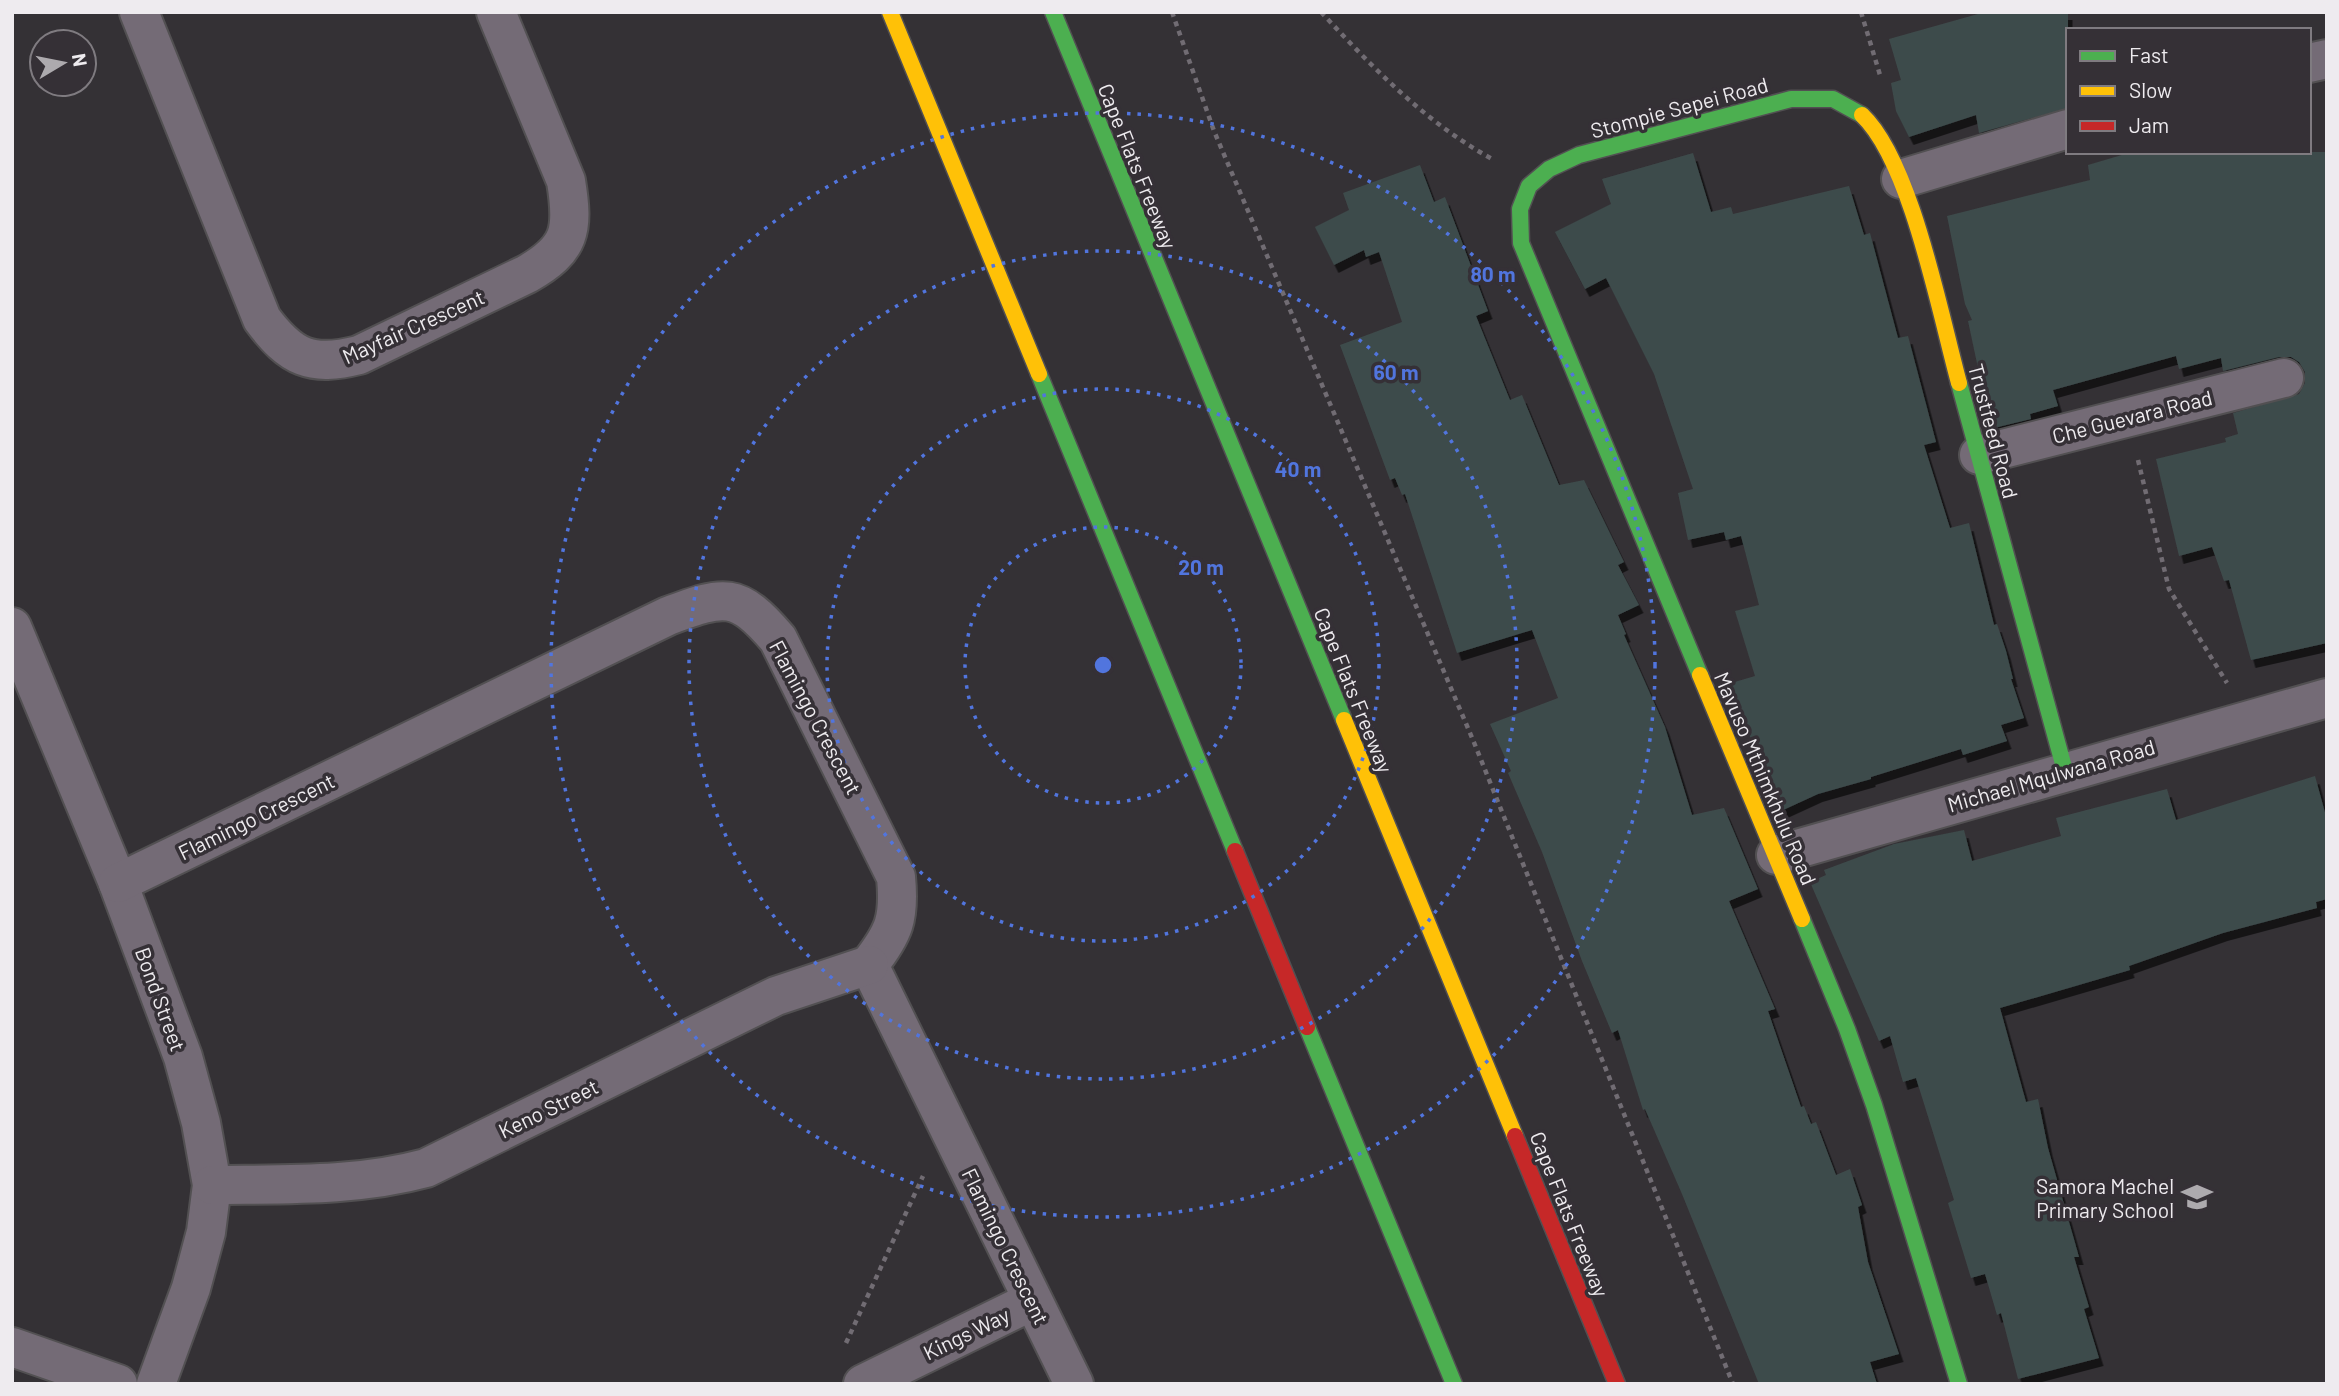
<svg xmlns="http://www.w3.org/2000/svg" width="2339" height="1396" font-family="Barlow,sans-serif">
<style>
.building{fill:#3e4b4b;filter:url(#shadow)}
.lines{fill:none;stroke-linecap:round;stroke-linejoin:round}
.street-casing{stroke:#525052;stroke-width:42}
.fast-casing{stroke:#525052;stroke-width:19}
.slow-casing{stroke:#525052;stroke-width:19}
.jam-casing{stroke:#525052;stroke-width:19}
.path{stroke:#716c73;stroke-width:4.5;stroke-dasharray:5 5;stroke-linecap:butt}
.street{stroke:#746b76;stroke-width:38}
.fast{stroke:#4caf50;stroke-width:16}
.slow{stroke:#ffc107;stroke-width:16}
.jam{stroke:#c62828;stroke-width:16}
.ring{fill:none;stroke:#5175de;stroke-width:3.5;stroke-dasharray:3.5 7}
.labels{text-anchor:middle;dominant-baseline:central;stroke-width:7;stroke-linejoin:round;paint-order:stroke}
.street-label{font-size:21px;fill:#eeebef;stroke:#353036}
.poi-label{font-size:21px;fill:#eeebef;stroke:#353036;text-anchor:end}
.centre{fill:#5175de;stroke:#353036;stroke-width:3.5}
.ring-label{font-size:21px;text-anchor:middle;font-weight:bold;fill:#5175de;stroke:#353036;stroke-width:7;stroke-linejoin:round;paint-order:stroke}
</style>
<defs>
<filter id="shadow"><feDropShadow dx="4.5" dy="8" stdDeviation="0" flood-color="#0009"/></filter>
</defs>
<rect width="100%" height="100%" fill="#343135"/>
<g class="building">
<path d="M1985,12H2068V108L1979,133L1976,115L1909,137L1896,111L1891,83L1901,80L1889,39Z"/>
<path d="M2132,152H2327V643L2251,660L2229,580L2224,581L2212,547L2179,556L2156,459L2226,442L2225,438L2238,434L2233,413L2299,394L2305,383V372L2299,362L2291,357H2279L2223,371L2221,358L2179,369L2176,356L2053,390L2058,406L2030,414L2031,419L1994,428L1978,368L1968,321L1972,320L1965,304L1947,216L2090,180L2088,165Z"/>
<path d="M1693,153L1711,212L1731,207L1733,214L1849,186L1864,235L1870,233L1898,338L1908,336L1936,442L1924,445L1950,528L1969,523L1994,625L1997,624L2006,651L2013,679H2011L2024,718L2001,725L2007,741L1963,755L1961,749L1871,777V779L1818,794L1781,811L1728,684L1755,676L1735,611L1759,605L1741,536L1726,540L1724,532L1688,540L1678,493L1693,489L1654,374L1606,278L1585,289L1555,232L1611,204L1602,179Z"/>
<path d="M1420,165L1434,202L1445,197L1488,311L1476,316L1510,400L1522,395L1559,485L1584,480L1624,562L1618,565L1639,605L1618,615L1626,634L1624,635L1665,727L1692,815L1724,808L1758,889L1729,901L1775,1009L1768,1011L1801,1107L1804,1106L1811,1124L1816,1122L1836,1175L1850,1169L1862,1205L1858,1207L1868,1262L1899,1354L1870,1362L1877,1384H1759L1682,1194L1645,1109L1643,1110L1618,1030L1612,1033L1582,961L1542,852L1508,773L1511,771L1490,724L1558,698L1532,630L1457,653L1405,494L1402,495L1395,478L1390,480L1340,345L1402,322L1379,252L1366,257L1364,250L1334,265L1315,227L1349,210L1343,193Z"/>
<path d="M2315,776L2327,820V899L2316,902L2317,908L2223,933L2129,966L2130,970L2000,1008L2026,1102L2038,1099L2048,1148L2079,1257H2074L2089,1307L2084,1309L2099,1358L2018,1379L2001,1313L1997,1315L1985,1274L1971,1278L1948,1203L1954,1200L1916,1078L1903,1082L1890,1036L1879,1041L1810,882L1826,875L1824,870L1894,844L1964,830L1972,861L2061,836L2056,818L2167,789L2176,820Z"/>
</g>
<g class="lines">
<defs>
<g id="street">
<path d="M139,12L262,319C291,358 311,367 359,355L527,274C571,249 574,230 566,181L496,12"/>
<path d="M2309,63L2327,59"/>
<path d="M1901,179L2068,129"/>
<path d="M1979,455L2284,378"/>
<path d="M12,627L118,883L183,1057L201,1123L212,1185L206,1232L191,1288L156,1384"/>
<path d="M1776,855L2327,698"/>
<path d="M118,883L668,616C725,595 737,591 778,639L896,877C900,919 894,933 869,965L1074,1384"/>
<path d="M212,1185C284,1184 356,1187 426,1168L776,996L869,965"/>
<path d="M12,1347L118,1384"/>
<path d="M863,1384L1032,1301"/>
</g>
<g id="fast">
<path d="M1053,12L1344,720"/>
<path d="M1039,374L1235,851"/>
<path d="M1959,383L2065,771"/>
<path d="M1700,675L1521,243L1520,209L1529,186L1549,169L1579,155L1791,99H1833L1862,115"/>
<path d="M1802,919L1847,1029L1874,1105L1959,1384"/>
<path d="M1307,1027L1454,1384"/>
</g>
<g id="slow">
<path d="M890,12L1039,374"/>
<path d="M1862,115C1911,161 1940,314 1959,383"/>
<path d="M1700,675L1802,919"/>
<path d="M1344,720L1515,1136"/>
</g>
<g id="jam">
<path d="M1235,851L1307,1027"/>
<path d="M1515,1136L1617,1384"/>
</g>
</defs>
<use href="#street" class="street-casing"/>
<use href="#fast" class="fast-casing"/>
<use href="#slow" class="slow-casing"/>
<use href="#jam" class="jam-casing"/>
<g class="path">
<path d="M1172,12L1214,131L1473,740L1733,1384"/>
<path d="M1321,12C1373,68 1427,124 1494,160"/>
<path d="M1861,12L1880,75"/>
<path d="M2138,460L2169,589L2227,683"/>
<path d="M846,1343L923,1176"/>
</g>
<use href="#street" class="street"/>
<use href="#fast" class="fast"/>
<use href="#slow" class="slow"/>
<use href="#jam" class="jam"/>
</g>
<g class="ring">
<circle cx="1103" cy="665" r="138"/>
<circle cx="1103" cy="665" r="276"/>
<circle cx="1103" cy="665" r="414"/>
<circle cx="1103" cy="665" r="552"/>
</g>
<defs>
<symbol id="school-bare" viewBox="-9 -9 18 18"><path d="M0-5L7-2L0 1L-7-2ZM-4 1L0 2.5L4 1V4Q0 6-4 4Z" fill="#adaaae" stroke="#353036" stroke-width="2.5" paint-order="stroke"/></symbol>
</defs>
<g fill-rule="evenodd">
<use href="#school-bare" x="2175" y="1175" width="44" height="44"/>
</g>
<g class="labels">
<g class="street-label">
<text transform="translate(1679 107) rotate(-15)">Stompie Sepei Road</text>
<text transform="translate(1138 166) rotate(68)">Cape Flats Freeway</text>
<text transform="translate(413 326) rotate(-24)">Mayfair Crescent</text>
<text transform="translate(2132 416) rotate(-14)">Che Guevara Road</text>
<text transform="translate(1994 431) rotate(75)">Trustfeed Road</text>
<text transform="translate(1354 690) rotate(68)">Cape Flats Freeway</text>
<text transform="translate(816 717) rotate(62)">Flamingo Crescent</text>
<text transform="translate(2051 775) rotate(-16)">Michael Mqulwana Road</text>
<text transform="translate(1766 778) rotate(67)">Mavuso Mthimkhulu Road</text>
<text transform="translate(256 816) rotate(-26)">Flamingo Crescent</text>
<text transform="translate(161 999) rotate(70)">Bond Street</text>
<text transform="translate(548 1108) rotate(-26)">Keno Street</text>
<text transform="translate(1570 1214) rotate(68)">Cape Flats Freeway</text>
<text transform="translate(1006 1246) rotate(64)">Flamingo Crescent</text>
<text transform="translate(966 1333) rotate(-26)">Kings Way</text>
</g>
<g class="poi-label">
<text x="2174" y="1185">Samora Machel<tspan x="2174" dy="24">Primary School</tspan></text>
</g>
</g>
<circle cx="1103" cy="665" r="10" class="centre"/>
<g class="ring-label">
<text x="1493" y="282">80 m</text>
<text x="1396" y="380">60 m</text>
<text x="1298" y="477">40 m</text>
<text x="1201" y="575">20 m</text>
</g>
<rect width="2339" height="1396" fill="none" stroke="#eeebef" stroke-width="28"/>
<rect x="2066" y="28" width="245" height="126" fill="#353036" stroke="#7f7b80" stroke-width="2"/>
<rect x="2080" y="51" width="35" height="10" fill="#4caf50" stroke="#7f7b80" stroke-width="2"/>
<text x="2129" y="63" font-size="21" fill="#eeebef">Fast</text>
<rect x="2080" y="86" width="35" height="10" fill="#ffc107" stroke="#7f7b80" stroke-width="2"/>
<text x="2129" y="98" font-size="21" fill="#eeebef">Slow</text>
<rect x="2080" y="121" width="35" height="10" fill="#c62828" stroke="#7f7b80" stroke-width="2"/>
<text x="2129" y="133" font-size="21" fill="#eeebef">Jam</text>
<g transform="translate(63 63) rotate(80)"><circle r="33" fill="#353036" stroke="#7f7b80" stroke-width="2"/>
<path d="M0-5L12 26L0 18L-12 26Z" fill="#adaaae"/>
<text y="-10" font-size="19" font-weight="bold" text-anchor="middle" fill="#eeebef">N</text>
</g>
</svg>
